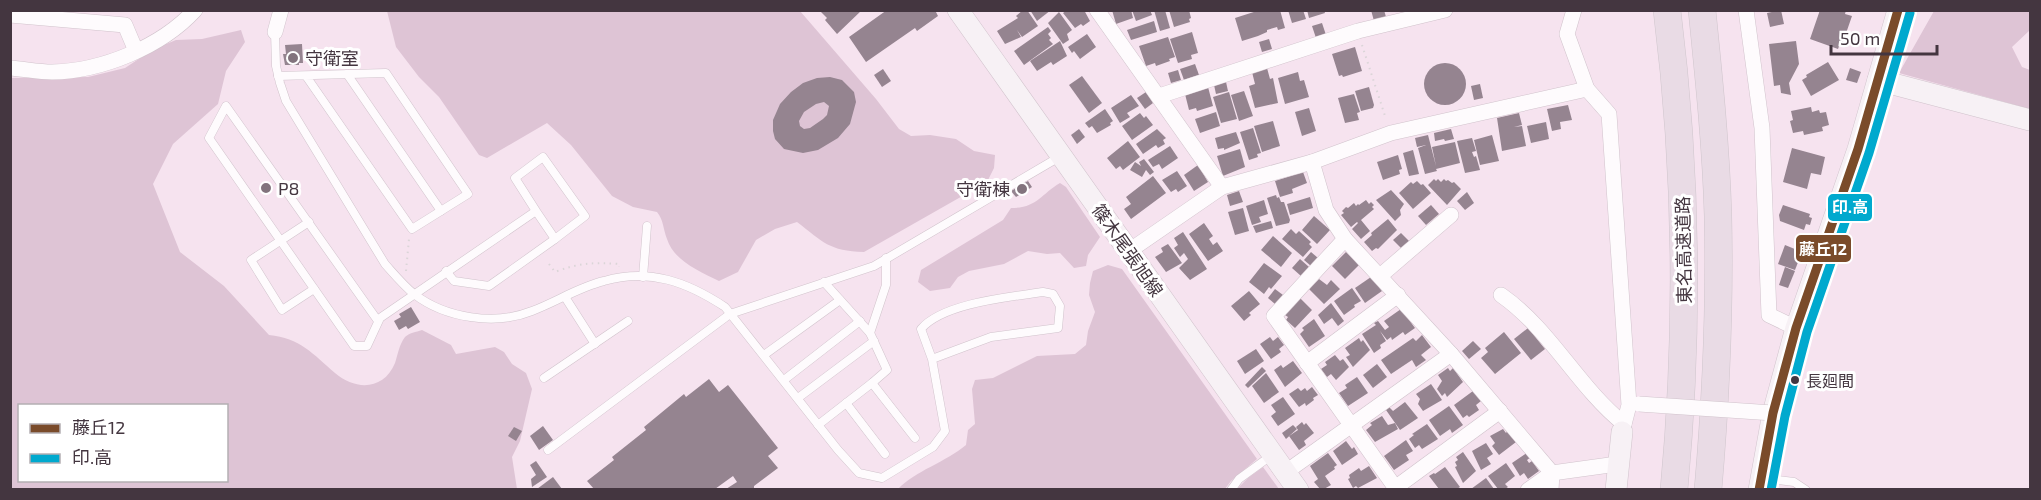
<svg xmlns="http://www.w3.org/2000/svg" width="2041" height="500" font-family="'Exo 2','Noto Sans JP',sans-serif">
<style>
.green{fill:#dec4d5;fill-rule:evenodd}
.building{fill:#958490;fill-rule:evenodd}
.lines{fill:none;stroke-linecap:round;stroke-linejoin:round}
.lane-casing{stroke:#d1c3cc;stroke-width:9}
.street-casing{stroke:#d1c3cc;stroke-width:16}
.secondary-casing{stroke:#d1c3cc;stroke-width:22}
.highway-casing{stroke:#cfc5cc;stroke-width:28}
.path{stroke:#dbd5d8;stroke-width:2;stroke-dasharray:1.5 4.5;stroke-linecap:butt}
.lane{stroke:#fefbfd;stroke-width:8}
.street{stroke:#fefbfd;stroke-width:15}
.secondary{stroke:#f7f1f5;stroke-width:21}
.highway{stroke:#e9dbe5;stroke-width:27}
.street-bridge-casing{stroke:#d1c3cc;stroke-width:16;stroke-linecap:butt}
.street-bridge{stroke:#fefbfd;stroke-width:15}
.bus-1-casing{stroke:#fff;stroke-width:14}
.bus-2-casing{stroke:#fff;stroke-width:14}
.bus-1{stroke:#7a4b2a;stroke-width:9}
.bus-2{stroke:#00a9ce;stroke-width:9}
.poi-dot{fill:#82737d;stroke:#fff;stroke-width:2}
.bus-dot{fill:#443640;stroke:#fff;stroke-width:2}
.labels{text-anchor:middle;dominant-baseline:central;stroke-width:6;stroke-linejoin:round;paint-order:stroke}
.bus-label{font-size:16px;fill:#443640;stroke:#fff;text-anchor:start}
.poi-label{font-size:18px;fill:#443640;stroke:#fff;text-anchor:start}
.street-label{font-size:18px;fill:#443640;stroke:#fff}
.line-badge{stroke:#fff;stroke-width:2}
.badge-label{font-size:16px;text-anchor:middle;font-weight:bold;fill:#fff}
</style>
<rect width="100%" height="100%" fill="#f6e3ef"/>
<g class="green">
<path d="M387,11H800L876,99L899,129L911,136L930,135L956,139L974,151L995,155L994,168L987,182L864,252C829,251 823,242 797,222L775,229L756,240L738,272L719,281C699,271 674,261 667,239C663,229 664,221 657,212L633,207L612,196L571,145L547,123L487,158L479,155L439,97L419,77L396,47Z"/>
<path d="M1934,11H2030V30L2012,47L2022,67L2030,70V109L1899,73Z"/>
<path d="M241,30L245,42L226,71L218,104L173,144L153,184L180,252L224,286L269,335C300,338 313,354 335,373C356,391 384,390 395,363C398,354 399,345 405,337C409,333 416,332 422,330L451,345L456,354L495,347L504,352L512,364L526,373L532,389L520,441L512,457L517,489H11L10,78L88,77L125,68L154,49L176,40L202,39ZM20,406H226V480H20Z"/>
<path d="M1060,183L1066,187L1100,237L1088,255L1086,266L1074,268L1060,253L1047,254L1028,251L1004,264L969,271L958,277L950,288L930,291L918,282L921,270L1003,220L1011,208C1037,208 1040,195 1060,183Z"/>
<path d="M1108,265L1122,269L1257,459L1231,481L1225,489H898C915,471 946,462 966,445L968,430L975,424L972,389L975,380L993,378L1037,356L1075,354L1086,345L1088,331L1095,312L1089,295L1090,283L1093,271Z"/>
<path d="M1263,467L1279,489H1237L1248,478Z"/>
</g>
<g class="building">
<path d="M819,10H862L837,34L825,20L827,18Z"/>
<path d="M887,10H935L938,16L917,31L915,28L866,62L849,37Z"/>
<path d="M1023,10H1027L1038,26L1022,37L1017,30L1021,37L1005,44L997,31L1018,18L1016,16Z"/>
<path d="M1030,10H1051L1037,21Z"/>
<path d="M1067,10H1084L1090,21L1083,26L1081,24L1075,28L1063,13Z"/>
<path d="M1112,10H1131L1133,18L1116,24Z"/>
<path d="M1132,10H1150L1152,15L1136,21Z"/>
<path d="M1154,10H1165L1170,28L1160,31Z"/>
<path d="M1169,10H1189L1191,18L1189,19L1190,22L1174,27Z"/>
<path d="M1260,10H1280L1285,28L1278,30L1277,27L1267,30V32L1258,36L1242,41L1235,18Z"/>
<path d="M1288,10H1303L1306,19L1292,23Z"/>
<path d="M1307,10H1324L1325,13L1309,18Z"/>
<path d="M1371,10H1384L1386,17L1374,21Z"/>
<path d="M1781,10L1784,24L1770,27L1767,13Z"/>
<path d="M1820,10H1846L1845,14L1852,16L1843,42L1841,41L1838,49L1810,39Z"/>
<path d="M1059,12L1072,30L1067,34L1069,40L1063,44L1048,23Z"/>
<path d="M1154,21L1157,32L1131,40L1127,30Z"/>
<path d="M1322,23L1326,35L1316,38L1312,26Z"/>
<path d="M1048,27L1051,31L1048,34L1051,38L1049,40L1053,44L1024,65L1014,51Z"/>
<path d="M1192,32L1198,53L1191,55L1192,59L1178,63L1170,39Z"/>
<path d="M1087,34L1096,47L1080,59L1074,51L1072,53L1068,47Z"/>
<path d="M1168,37L1175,57L1169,59L1170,61L1156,66L1155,63L1146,66L1139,46Z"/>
<path d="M1269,39L1272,49L1262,52L1259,42Z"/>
<path d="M1060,41L1067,56L1053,65L1051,62L1037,71L1030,61Z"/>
<path d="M1796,41L1799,64L1789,83L1791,95L1781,93L1780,85L1774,86L1769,44Z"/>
<path d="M302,44L303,63H299V65H285L283,54H286L285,45Z"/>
<path d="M1355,47L1362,71L1343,77L1342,75L1339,76L1332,54Z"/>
<path d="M1828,62L1839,80L1811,96L1802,80L1807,77L1806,75Z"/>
<circle cx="1445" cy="84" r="21"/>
<path d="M1195,64L1199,75L1184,80L1180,69Z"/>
<path d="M1267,68L1270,79L1273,78L1278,103L1255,108L1249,86L1255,84L1252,72Z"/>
<path d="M1850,68L1861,72L1857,83L1846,80Z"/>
<path d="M883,69L891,81L882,87L874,75Z"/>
<path d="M1178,70L1181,80L1171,83L1168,73Z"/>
<path d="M1298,72L1300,81L1304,80L1309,97L1285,104L1278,78Z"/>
<path d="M1082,76L1102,103L1089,113L1069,85Z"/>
<path d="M830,77L842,80L854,92L856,102L850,124L838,138L818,150L803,153L784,149L775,139L773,131V120L780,104L791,92L803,83L817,78ZM824,102L829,106L827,115L823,119L810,128L804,129L800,126L799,121L804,112L816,104Z"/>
<path d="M1226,82L1228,91L1216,94L1214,85Z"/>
<path d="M1480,84L1483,98L1474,100L1471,86Z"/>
<path d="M1208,87L1213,106L1197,111L1196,108L1189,110L1185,94Z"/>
<path d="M1369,87L1374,105L1373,108L1361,111L1355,91Z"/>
<path d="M1244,91L1253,116L1239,121L1231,95Z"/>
<path d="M1146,92L1153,103L1145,109L1137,98Z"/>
<path d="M1229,92L1237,119L1221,123L1213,97Z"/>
<path d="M1354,94L1360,112L1357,113L1359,120L1345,123L1338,98Z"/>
<path d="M1131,95L1139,106L1127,113L1130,117L1120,123L1111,108Z"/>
<path d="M1568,105L1572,120L1560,122L1561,129L1552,131L1547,109Z"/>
<path d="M1811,107L1812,112L1819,110L1820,113L1826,112L1829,125L1822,127L1823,131L1804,135L1803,131L1793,133L1790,121L1793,120L1791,111Z"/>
<path d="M1309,108L1316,131L1302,136L1295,112Z"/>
<path d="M1105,109L1113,121L1110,123L1111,125L1097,133L1092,126L1089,128L1085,123Z"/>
<path d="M1216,112L1220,126L1200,133L1195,119Z"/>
<path d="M1140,113L1144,118L1146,116L1153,125L1132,140L1122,126Z"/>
<path d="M1519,113L1522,125L1514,127L1522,126L1526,146L1502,151L1497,118Z"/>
<path d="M1273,121L1280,146L1262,152L1254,126Z"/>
<path d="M1546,122L1549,139L1531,143L1527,126Z"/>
<path d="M1253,128L1261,153L1257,154L1258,157L1249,160L1240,132Z"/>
<path d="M1079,129L1085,137L1077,144L1071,135Z"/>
<path d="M1157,129L1166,138L1163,140L1165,144L1158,148L1156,145L1143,154L1136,144Z"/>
<path d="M1451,129L1454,139L1445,141L1444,139L1435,141L1434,133Z"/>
<path d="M1236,132L1240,143L1224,150V148L1218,149L1215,138Z"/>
<path d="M1428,135L1436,166L1432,147L1455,142L1460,163L1436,169L1437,171L1425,174L1418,148L1426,145L1417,147L1415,138Z"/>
<path d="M1492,135L1499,161L1480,165L1474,140Z"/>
<path d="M1472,138L1476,151L1472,152L1474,157L1476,156L1480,170L1465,173L1457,141Z"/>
<path d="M1128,141L1140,157L1123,170L1120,166L1116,169L1107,158Z"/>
<path d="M1170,146L1178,158L1162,169L1159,164L1153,167L1148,160Z"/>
<path d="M1792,148L1825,157L1821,175L1811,173L1807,189L1783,182Z"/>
<path d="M1240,149L1245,167L1223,176L1217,156Z"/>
<path d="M1413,150L1419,174L1409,176L1403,153Z"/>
<path d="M1398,155L1402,169L1399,170L1400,174L1383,180L1377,162Z"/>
<path d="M1144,159L1154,172L1150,175L1146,170L1142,177L1130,170L1135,162L1141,166L1139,162Z"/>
<path d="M1198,165L1208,182L1194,191L1184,175Z"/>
<path d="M1177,171L1187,186L1178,192L1176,189L1171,192L1162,180Z"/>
<path d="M1303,172L1307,183L1292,189L1293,193L1280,197L1275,181Z"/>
<path d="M1153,176L1166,193L1131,219L1124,209L1131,204L1126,197Z"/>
<path d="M1434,179L1436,181L1438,179L1441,182L1444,179L1446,181L1448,180L1452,183L1454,182L1461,189L1447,205L1428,185Z"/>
<path d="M1028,181L1032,187L1016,197L1011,191Z"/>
<path d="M1417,181L1421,185L1423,184L1431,193L1413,209L1399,193L1411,182L1413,184Z"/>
<path d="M1391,190L1404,204L1400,210L1401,215L1395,221L1376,200Z"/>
<path d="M1239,191L1243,202L1230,206L1227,195Z"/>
<path d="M1467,192L1474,203L1465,210L1457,201Z"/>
<path d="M1276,195L1277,198L1279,197L1281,202H1284L1290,220L1289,223L1276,226L1267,198Z"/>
<path d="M1310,197L1313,208L1290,215L1287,204Z"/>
<path d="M1264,200L1268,214L1259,217L1261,222L1252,225L1246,206Z"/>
<path d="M1366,200L1369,204L1371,202L1374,205L1372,207L1374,209L1361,220L1370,231L1361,239L1352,229L1358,223L1357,222L1351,227L1341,215L1344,213L1342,211L1346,207L1348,208L1354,203L1356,206L1358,204L1359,205Z"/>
<path d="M1431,205L1439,214L1426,225L1418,216Z"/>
<path d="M1783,205L1810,214L1809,217L1812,218L1810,225L1806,224L1804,230L1780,221L1779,215Z"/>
<path d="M1243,208L1249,231L1235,235L1228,212Z"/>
<path d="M1314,216L1330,230L1317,244L1302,230Z"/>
<path d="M1388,219L1397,230L1378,249L1376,248L1372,251L1364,242L1372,235L1371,233Z"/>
<path d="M1271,221L1273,228L1256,233L1253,226Z"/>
<path d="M1204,223L1213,236L1209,239L1213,245L1217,242L1223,251L1208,261L1189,234Z"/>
<path d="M1291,229L1296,234L1299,231L1311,242L1309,244L1312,247L1303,257L1282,239Z"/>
<path d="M1183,232L1207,269L1190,280L1179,268L1188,259L1184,253L1180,257L1174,248L1178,245L1174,238Z"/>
<path d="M1401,233L1409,241L1401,248L1393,240Z"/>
<path d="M1273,236L1292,253L1281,267L1261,250Z"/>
<path d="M1168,244L1182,263L1166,272L1155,257L1163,252L1161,248Z"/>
<path d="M1785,245L1802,252L1795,270L1778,264Z"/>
<path d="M1311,252L1318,258L1311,266L1304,260Z"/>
<path d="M1346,252L1359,265L1345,279L1332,266Z"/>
<path d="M1300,259L1309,267L1301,276L1292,268Z"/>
<path d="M1264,263L1282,276L1271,289L1269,287L1264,294L1249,282Z"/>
<path d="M1785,267L1795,271L1788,288L1779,285Z"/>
<path d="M1371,277L1382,291L1365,303L1355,288Z"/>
<path d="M1319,279L1327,285L1331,280L1340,289L1324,304L1309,289Z"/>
<path d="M1352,288L1361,301L1354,305L1355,307L1344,315L1334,301Z"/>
<path d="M1275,289L1283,295L1275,304L1268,298Z"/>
<path d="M1249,291L1260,304L1249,313L1251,315L1244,321L1231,306Z"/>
<path d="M1300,298L1312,310L1295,328L1286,320L1288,317L1285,315Z"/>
<path d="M1331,303L1344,321L1338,326L1332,318L1324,324L1318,315Z"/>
<path d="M411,307L420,322L408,329L406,326L399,330L394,321L401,317L399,314Z"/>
<path d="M1401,309L1415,328L1405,335L1403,332L1392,340L1391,337L1387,340L1380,331L1386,341L1380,345L1381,348L1374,353L1362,334L1376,325L1374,323L1378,321L1385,330L1389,327L1384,321Z"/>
<path d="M1314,319L1325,336L1309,347L1300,334L1304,330L1302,328Z"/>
<path d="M1528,328L1545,349L1531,360L1514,339Z"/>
<path d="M1504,332L1521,353L1495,374L1481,358L1488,352L1485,348Z"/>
<path d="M1422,335L1431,347L1421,355L1426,360L1416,367L1412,360L1391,374L1381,360L1413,338L1416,341Z"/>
<path d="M1270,337L1273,341L1278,337L1284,345L1279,349L1281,352L1271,359L1260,344Z"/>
<path d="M1359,338L1361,342L1363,340L1370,350L1353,367L1346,357L1350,355L1345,348Z"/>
<path d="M1473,341L1481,349L1469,359L1462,351Z"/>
<path d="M1256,349L1264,361L1245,374L1237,361Z"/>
<path d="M1335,355L1340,361L1343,359L1349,367L1336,380L1331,374L1327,377L1321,369L1327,365L1325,362Z"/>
<path d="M1293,361L1302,373L1285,387L1274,370L1281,365L1283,368Z"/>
<path d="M1377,364L1387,377L1373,388L1363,375Z"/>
<path d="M1262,367L1266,371L1248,388L1245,385Z"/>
<path d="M1448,368L1450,371L1453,368L1463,382L1447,397L1445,393L1442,396L1437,389L1442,381L1438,375Z"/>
<path d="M1266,373L1279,392L1264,403L1252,386Z"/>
<path d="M1357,377L1368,393L1348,406L1339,393L1347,388L1345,385Z"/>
<path d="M709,379L719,392L728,385L778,448L768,456L778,468L754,486V489H726L737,482L733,476L715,489H594L587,481L614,460L612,457L646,430L644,427L684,394L686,397Z"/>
<path d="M1431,384L1442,400L1423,411L1418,404L1420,399L1416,394Z"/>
<path d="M1312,387L1318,395L1313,398L1314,400L1306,406L1305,403L1299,407L1289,394L1298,388L1301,391L1305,388L1307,391Z"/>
<path d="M1473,391L1481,401L1476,405L1479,410L1469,417L1467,415L1463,418L1454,405Z"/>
<path d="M1283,397L1295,414L1278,426L1271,416L1276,412L1271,405Z"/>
<path d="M1405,402L1418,418L1400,430L1386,410L1389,407L1393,411Z"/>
<path d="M1449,406L1463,425L1452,433L1450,429L1440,436L1429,420Z"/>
<path d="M1382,416L1388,425L1395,423L1398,429L1375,442L1366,430L1372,425L1370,423Z"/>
<path d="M1302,422L1304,425L1306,423L1314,433L1304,441L1306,445L1299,450L1289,436L1298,430L1296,427Z"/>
<path d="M1427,424L1438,439L1422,449L1419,445L1415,448L1409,439L1414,435L1412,434Z"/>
<path d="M1293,425L1297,429L1286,439L1282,433Z"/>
<path d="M543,426L553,440L539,450L530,436Z"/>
<path d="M514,427L522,431L516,441L508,436Z"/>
<path d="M1503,429L1506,433L1508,430L1516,442L1499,455L1492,446L1495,443L1490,436Z"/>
<path d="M1406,440L1413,451L1406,455L1409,460L1394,470L1384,456Z"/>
<path d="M1346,441L1352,449L1354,447L1358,454L1342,465L1333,451Z"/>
<path d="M1486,443L1493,454L1487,458L1491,464L1481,470L1472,451Z"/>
<path d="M1463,452L1476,471L1463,483L1455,467L1457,466L1455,462L1458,460L1456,457Z"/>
<path d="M1528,452L1531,457L1527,460L1529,463L1532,461L1539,471L1528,479L1524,473L1520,476L1512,463Z"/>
<path d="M1328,453L1337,465L1334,467L1335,469L1325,476L1331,485L1324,489H1320L1314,482L1318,479L1310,466Z"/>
<path d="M536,461L547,477L532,487L531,479L536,475L530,465Z"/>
<path d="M1506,463L1515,476L1505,484L1508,487L1505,489H1498L1488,476Z"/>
<path d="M1369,466L1377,478L1358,488L1356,486L1353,488L1348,479L1350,478L1349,475L1359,468L1361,471Z"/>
<path d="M1445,467L1460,487L1457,489H1439L1429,476L1434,473L1435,474Z"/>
<path d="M553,477L562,489H537Z"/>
<path d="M1486,478L1494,489H1471Z"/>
</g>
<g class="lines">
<defs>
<g id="lane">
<path d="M275,32L276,66L280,83L286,101L385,264C394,274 403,285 414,294C445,318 495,326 532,311C556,302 579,287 604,281C650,268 687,282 725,307L838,450L859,473L882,478L933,447L945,431L932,359L921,329C943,303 1010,297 1043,292L1053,294L1060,306L1058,328L991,337L932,359"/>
<path d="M347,74L441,211"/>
<path d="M278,76L386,73L468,194L412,229L306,76"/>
<path d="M309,222L251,260L282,310L314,289"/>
<path d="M446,271L454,281L489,286L555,239"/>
<path d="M643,277L647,226"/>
<path d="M824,282L870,333"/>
<path d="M565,297L595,344"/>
<path d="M378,321L226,106L209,138L354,346H367L380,318L536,211L515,178L543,157L585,216L555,239L536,211"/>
<path d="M764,355L840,300"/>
<path d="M544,378L628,321"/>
<path d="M784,380L860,321"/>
<path d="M872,383L887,370L870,333L886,285V258"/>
<path d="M798,398L874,341"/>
<path d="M846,403L885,454"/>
<path d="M818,425L872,383L915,438"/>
<path d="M548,450L730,314L874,266L1061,156"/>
<path d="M1763,478L1794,482L1806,490"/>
<path d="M1231,490L1239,479L1272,455"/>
</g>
<g id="street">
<path d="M1097,10L1222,187"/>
<path d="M1574,10L1567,34L1587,89L1609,114L1629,405L1622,432"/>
<path d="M1746,10L1762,128L1769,315L1796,328"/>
<path d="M10,15L125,25L136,51"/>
<path d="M275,32L281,10"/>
<path d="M10,68C24,69 39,72 52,72C102,71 161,47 195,10"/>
<path d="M1159,96L1358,31L1445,10"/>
<path d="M1312,162L1326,210L1345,239L1451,354L1552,473L1551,490"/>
<path d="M1345,239L1274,316L1397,490"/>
<path d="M1129,251L1222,187L1312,162L1391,133L1587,89"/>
<path d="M1380,276L1451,215"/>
<path d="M1501,295C1551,330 1577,386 1624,424"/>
<path d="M1307,363L1398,295"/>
<path d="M1286,472L1451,354"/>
<path d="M1395,488L1500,411"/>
<path d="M1528,490L1552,473L1617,464"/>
</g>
<g id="secondary">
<path d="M958,10L1298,490"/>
<path d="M1878,80L2030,120"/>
<path d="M1616,490L1622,432"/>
<path d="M1759,490L1773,413L1796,328L1858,149L1898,10"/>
</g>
<g id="highway">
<path d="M1667,10C1687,169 1689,330 1674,490"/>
<path d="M1702,10C1709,79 1716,147 1718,216C1720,307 1716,398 1708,490"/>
</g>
</defs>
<use href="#lane" class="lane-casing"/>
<use href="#street" class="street-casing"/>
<use href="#secondary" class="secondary-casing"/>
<use href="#highway" class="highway-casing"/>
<g class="path">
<path d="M1362,45L1386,119"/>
<path d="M549,264L555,272C578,263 594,262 619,264V267"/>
<path d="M406,271L409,239"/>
</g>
<use href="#lane" class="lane"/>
<use href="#street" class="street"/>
<use href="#secondary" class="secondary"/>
<use href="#highway" class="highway"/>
<defs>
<path id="street-bridge" d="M1639,404L1773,413"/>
</defs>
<use href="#street-bridge" class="street-bridge-casing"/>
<use href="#street-bridge" class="street-bridge"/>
<defs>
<path id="bus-1" d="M1759,490L1773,413L1796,328L1858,149L1898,10"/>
<path id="bus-2" d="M1771,490L1785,416L1807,332L1869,153L1910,13"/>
</defs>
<use href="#bus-1" class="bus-1-casing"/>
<use href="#bus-2" class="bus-2-casing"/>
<use href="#bus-1" class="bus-1"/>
<use href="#bus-2" class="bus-2"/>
</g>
<g class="poi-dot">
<circle cx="293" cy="58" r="6"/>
<circle cx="266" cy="188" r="6"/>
<circle cx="1022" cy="189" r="6"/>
</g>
<circle class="bus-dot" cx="1795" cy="380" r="5"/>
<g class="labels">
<g class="bus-label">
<text x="1806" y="380">長廻間</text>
</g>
<g class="poi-label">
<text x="305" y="58">守衛室</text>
<text x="278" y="188">P8</text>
<text x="1010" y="189" text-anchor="end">守衛棟</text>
</g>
<g class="street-label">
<text transform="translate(1128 250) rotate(55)">篠木尾張旭線</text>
<text transform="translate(1683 250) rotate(-91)">東名高速道路</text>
</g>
</g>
<g class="line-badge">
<rect x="1827" y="193" width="46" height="29" rx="6" fill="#00a9ce"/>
<rect x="1795" y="234" width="57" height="29" rx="6" fill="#7a4b2a"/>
</g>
<g class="badge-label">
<text x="1850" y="213">印.高</text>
<text x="1823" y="255">藤丘12</text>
</g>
<rect width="2041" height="500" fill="none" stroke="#443640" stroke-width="24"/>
<rect x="18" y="404" width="210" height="78" fill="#ffffff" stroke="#b4afb3" stroke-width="1.5"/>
<rect x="30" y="424" width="30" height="9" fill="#7a4b2a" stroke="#b4afb3" stroke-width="1.5"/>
<text x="72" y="434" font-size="18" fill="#443640">藤丘12</text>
<rect x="30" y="454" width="30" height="9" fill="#00a9ce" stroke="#b4afb3" stroke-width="1.5"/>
<text x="72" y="464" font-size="18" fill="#443640">印.高</text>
<path d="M1831 45v9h106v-9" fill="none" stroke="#443640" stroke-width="3"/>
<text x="1840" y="45" font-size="18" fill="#443640" stroke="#ffffff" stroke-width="4.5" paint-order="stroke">50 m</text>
</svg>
